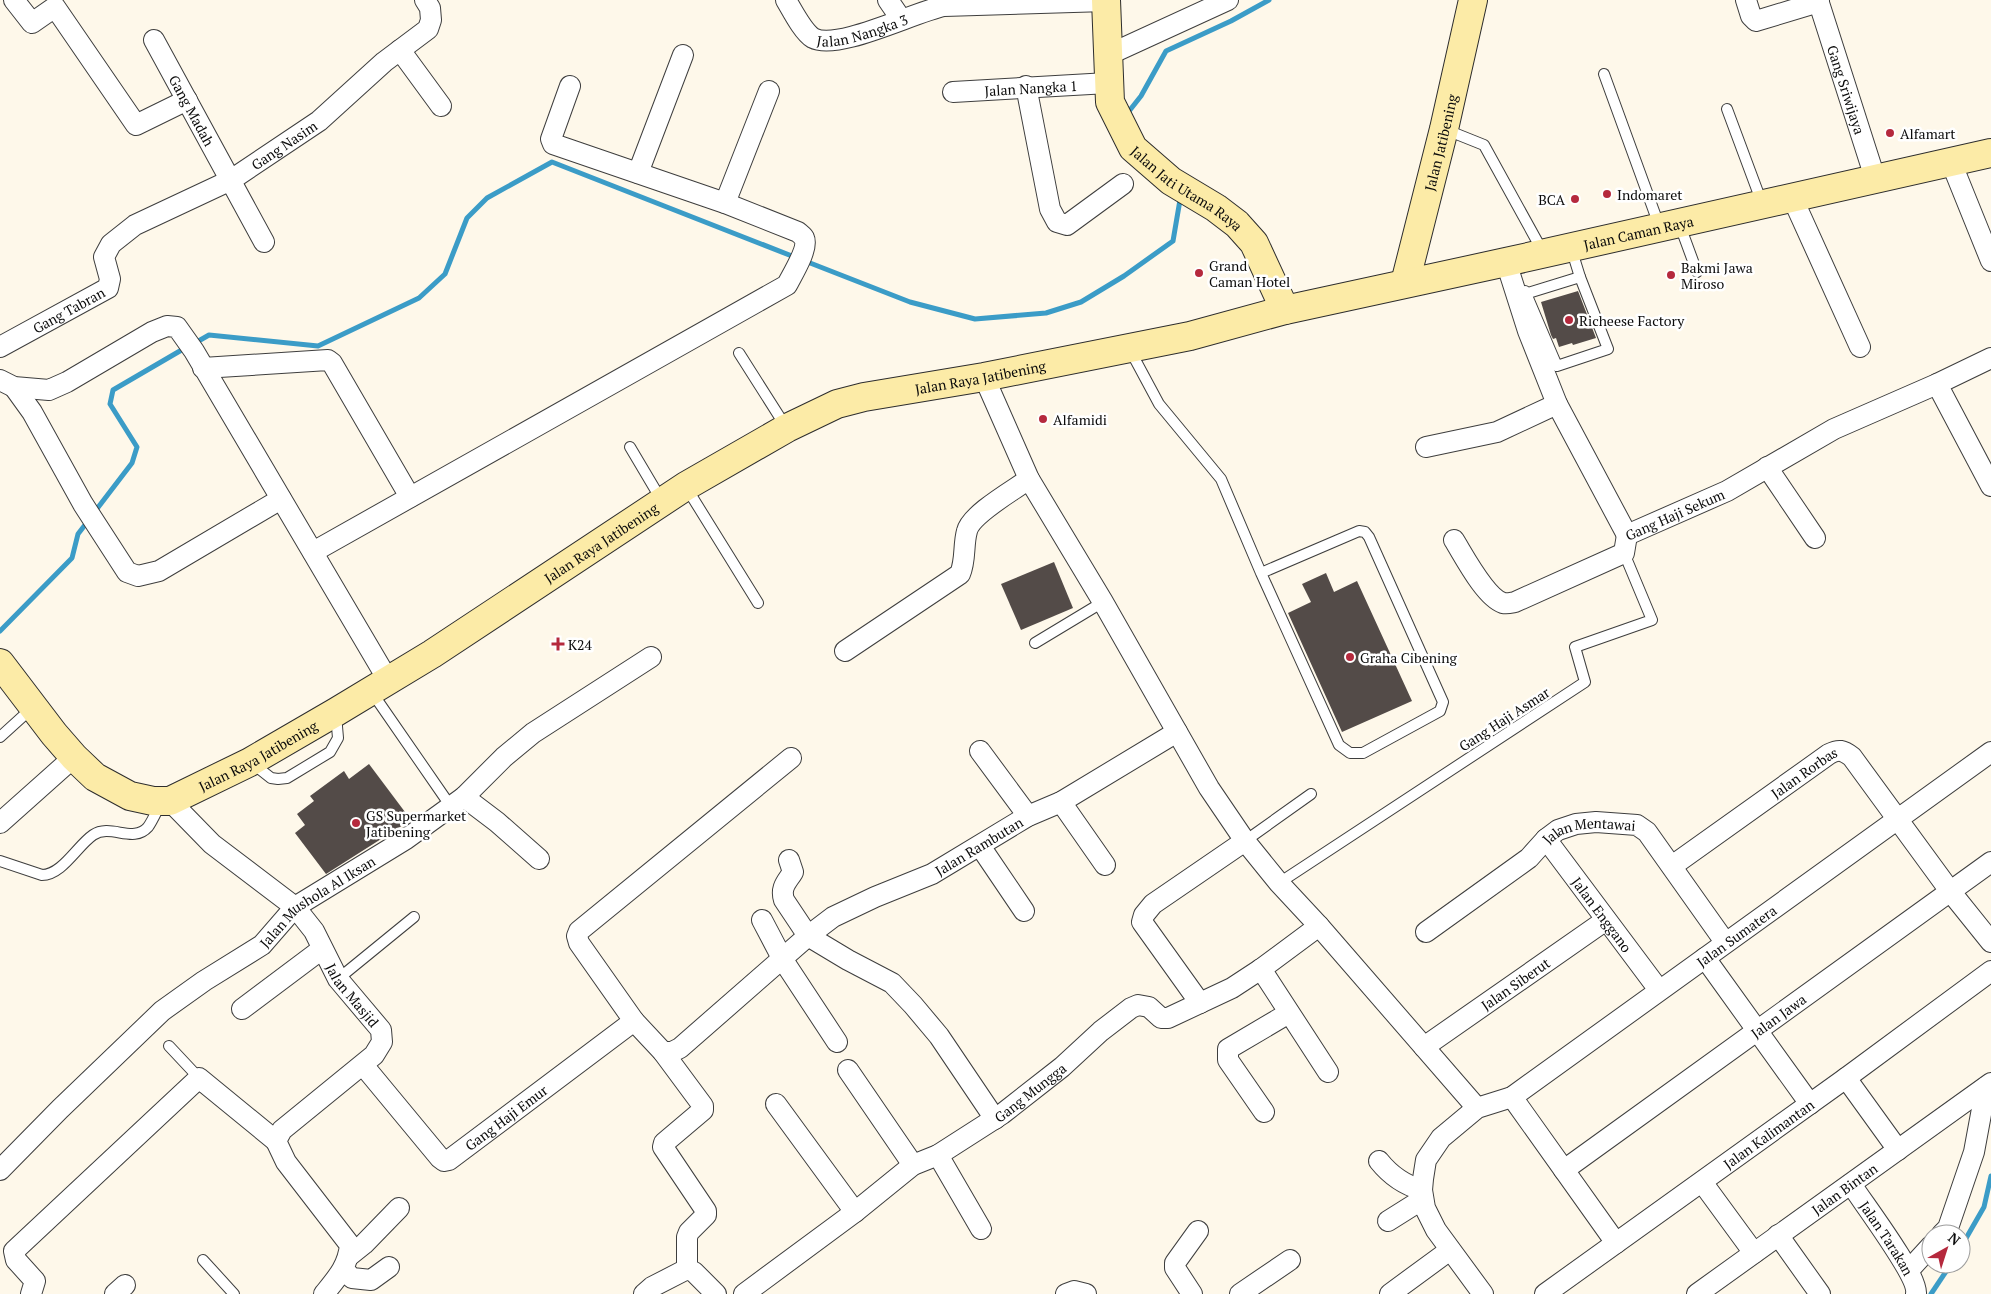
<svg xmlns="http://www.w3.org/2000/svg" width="1991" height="1294" font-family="'PT Serif',serif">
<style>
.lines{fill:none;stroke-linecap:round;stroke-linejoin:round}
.stream{stroke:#3b9cc7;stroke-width:5}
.building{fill:#534b48}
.lane-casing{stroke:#3e3e3e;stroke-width:12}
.street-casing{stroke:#3e3e3e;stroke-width:22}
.secondary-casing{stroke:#2d2d2d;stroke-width:30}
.lane{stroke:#fff;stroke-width:10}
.street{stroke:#fff;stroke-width:20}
.secondary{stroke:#fceba7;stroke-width:28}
.poi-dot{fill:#b5293d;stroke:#fff;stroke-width:2}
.labels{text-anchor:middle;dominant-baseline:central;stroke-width:5;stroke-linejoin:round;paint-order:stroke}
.street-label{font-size:14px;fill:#0b0b0b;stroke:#fff}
.poi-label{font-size:14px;fill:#0b0b0b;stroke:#fff;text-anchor:start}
</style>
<rect width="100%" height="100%" fill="#fef8ea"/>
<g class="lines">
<g class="stream">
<path d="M1126,115L1141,96L1166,51L1231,21L1269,0"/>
<path d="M805,261L910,302L975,319L1046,313L1081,302L1124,276L1173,241L1180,200L1177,198"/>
<path d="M195,343L209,335L318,346L419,298L445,274L467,218L487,198L552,162L797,258"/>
<path d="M93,514L132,463L137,447L110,404L113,390L185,348"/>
<path d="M0,631L72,558L78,534L88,521"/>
<path d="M1961,1247L1984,1207L1991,1176"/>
<path d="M1931,1294L1951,1264"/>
</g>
</g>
<g class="building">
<path d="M1578,291L1596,338L1573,345L1572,343L1559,347L1556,338L1553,339L1551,335L1541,302Z"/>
<path d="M1054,562L1073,608L1021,630L1001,584Z"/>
<path d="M1326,573L1334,592L1357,581L1412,701L1342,732L1288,613L1311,602L1302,584Z"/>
<path d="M369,764L411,820L326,874L295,833L305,825L297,814L314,801L310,796L344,771L349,779Z"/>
</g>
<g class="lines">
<defs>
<g id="lane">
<path d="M1604,74L1659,225"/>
<path d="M1727,109L1762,203"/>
<path d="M1444,129L1484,145L1543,252"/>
<path d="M1679,223L1697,272"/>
<path d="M1525,291L1557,366L1608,349L1580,277L1571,248"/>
<path d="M1525,294L1580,277"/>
<path d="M1130,350L1159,404L1221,479L1261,573L1339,745L1350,753H1363L1440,711L1443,702L1369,537L1365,532L1359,531L1261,573"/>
<path d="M739,353L786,427"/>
<path d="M630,447L662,501"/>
<path d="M686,487L758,603"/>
<path d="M1035,643L1103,602"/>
<path d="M371,691L445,798"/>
<path d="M0,737L32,708"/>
<path d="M252,763L271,778L278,779L287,778L330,752L338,738L336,715"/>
<path d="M1245,841L1311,794"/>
<path d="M0,861L42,875C62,875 77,846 93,835C111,823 133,844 148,827C153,820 157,810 161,803"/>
<path d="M1279,883L1585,682L1575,647L1652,620L1624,553"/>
<path d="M338,979L414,917"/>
<path d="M169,1046L199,1078"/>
<path d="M203,1260L234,1294"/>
</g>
<g id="street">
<path d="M14,0L32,23L55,7L136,125L187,100"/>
<path id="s1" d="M786,0C792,10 803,32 813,38C838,51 914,12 944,6L1106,1"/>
<path d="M888,0L901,19"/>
<path d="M1746,0L1751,16L1756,21L1819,2"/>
<path id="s2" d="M1818,0L1875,178"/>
<path id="s3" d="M154,40L264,242"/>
<path d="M400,50L441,106"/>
<path d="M1108,55L1228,0"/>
<path d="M1026,86L1050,209L1057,222L1067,225L1123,184"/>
<path id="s4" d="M953,92L1108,83"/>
<path d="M1951,162L1991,261"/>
<path d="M638,173L683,55"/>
<path d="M1792,197L1860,347"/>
<path d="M725,203L769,91"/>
<path d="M1506,262L1528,331L1557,404L1627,535"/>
<path id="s5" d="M0,347L108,288L110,279L104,257L111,244L135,225L231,180L319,121L384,62L428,29L431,20L430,8L425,0"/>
<path d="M203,368L328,360L332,363L410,497"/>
<path d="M984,377L1029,479L1103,602L1209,788L1245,841L1279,883L1319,926L1477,1108"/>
<path d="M0,380L14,387L49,390L67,382L152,332L167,326L177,327L194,351L388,680"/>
<path d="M1937,384L1991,486"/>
<path d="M14,387L32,412L83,504L127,572L138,576L159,571L281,499"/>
<path d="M1426,447L1497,432L1557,404"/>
<path d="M1767,467L1815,538"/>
<path id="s6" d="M1627,535L1727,491L1834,429L1937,384L1991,358"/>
<path d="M1454,540C1464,556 1485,597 1503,603C1507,604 1510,603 1515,602L1624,553L1627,535"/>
<path d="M313,552L787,285C792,275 809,248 804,238C804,237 799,233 798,232L725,203L553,144L551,139L570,86"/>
<path d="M845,651L960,574C966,560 963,545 967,531C971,514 1014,490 1029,479"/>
<path d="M980,751L1028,816"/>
<path d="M464,797L497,822L539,859"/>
<path id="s7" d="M170,801L212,844L295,907L314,931L338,979L381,1030L382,1042L374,1055L282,1130L276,1141L286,1162L350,1245C348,1266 337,1278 324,1294"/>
<path d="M1061,802L1105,865"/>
<path d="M0,823L74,757"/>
<path id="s8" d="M1546,839L1659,990"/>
<path d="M980,846L1024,911"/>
<path d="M789,860L793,872C787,882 780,887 784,900L808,936L848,960L892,983L913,1005L939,1036L995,1119"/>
<path id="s9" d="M1672,866L1829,754C1839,749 1843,750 1852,757L1950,891L1991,942"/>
<path d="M762,920L783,960L837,1042"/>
<path id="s10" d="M1426,932L1529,858L1546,839L1558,830L1576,824L1596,822L1637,825L1647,832L1725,942"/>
<path d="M1705,958L1810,1104"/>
<path d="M1261,969L1328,1072"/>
<path d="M1200,1003L1142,922L1144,915L1153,904L1245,841"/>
<path d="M242,1009L322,949"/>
<path d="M634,1021L579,943L577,936L579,931L791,758"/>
<path id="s11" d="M1424,1047L1606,920"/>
<path id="s12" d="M663,1052H672L680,1048L808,936L833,917L875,897L932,874L1028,816L1061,802L1177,732"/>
<path id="s13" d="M363,1065L440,1158L444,1161L449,1160L634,1021L663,1052L703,1106V1110L664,1143L663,1147L706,1211V1215L689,1232L687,1237V1269"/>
<path d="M848,1070L913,1165"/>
<path d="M1846,1078L1898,1150"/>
<path d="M1512,1097L1616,1243"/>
<path d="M776,1104L855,1212"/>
<path d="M1264,1112L1228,1060V1049L1289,1013"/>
<path d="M938,1155L981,1229"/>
<path d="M1379,1161C1391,1176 1404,1185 1422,1190"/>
<path id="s14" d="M0,1170L60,1109L162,1011L204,981L262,945L295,907L406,839L464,797L504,757L533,733L651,657"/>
<path id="s15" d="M1564,1170L1991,862"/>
<path d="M1702,1182L1754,1253"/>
<path id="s16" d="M1851,1184C1863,1203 1919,1276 1916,1294"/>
<path d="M1388,1221L1423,1199"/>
<path d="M1942,1234L1948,1228L1974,1152L1986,1087"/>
<path d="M1778,1235L1820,1294"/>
<path d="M349,1256L364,1244L399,1208"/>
<path d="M687,1269L694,1272L716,1294"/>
<path d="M344,1270L352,1278L371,1280L389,1267"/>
<path d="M1909,1270L1931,1246"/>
<path d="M31,1294L35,1281L16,1260L14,1251L199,1078L276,1141"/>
<path d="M115,1294L125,1285"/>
<path d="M644,1294L652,1287L687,1269"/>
<path id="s17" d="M744,1294L855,1212L913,1165L938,1155L1002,1114L1062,1067L1101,1031L1131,1008L1138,1005L1149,1007L1161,1018H1168L1232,988L1261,969L1319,926"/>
<path d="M1066,1294L1074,1291L1086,1294"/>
<path d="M1192,1294L1175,1268V1263L1198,1231"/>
<path d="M1240,1294L1290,1260"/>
<path d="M1390,1294L1450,1250"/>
<path id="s18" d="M1483,1294L1436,1230L1425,1208L1422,1190L1423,1179L1426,1160L1441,1138L1477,1108L1512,1097L1991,752"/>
<path id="s19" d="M1545,1294L1846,1078L1991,971"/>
<path id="s20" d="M1697,1294L1991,1083"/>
</g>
<g id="secondary">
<path id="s21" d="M1106,0L1110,102L1133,148L1171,181L1216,208L1237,224L1254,243L1285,310"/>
<path id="s22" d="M1405,283L1444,129L1473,0"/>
<path id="s23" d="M0,663L54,734L74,757L95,777L130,796L153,801H170L250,762L336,712L432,654L686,486L787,428L837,404L864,397L984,377L1190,336L1285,310L1506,262L1991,153"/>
</g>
</defs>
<use href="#lane" class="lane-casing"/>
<use href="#street" class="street-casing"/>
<use href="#secondary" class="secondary-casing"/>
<use href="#lane" class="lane"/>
<use href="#street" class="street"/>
<use href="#secondary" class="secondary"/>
</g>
<g class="poi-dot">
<circle cx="1890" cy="133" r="5"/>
<circle cx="1607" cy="194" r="5"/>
<circle cx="1575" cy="199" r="5"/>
<circle cx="1199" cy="273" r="5"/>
<circle cx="1671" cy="275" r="5"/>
<circle cx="1569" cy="320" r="5"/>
<circle cx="1043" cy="419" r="5"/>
<path d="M555.5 636.5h5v5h5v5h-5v5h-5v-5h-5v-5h5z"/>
<circle cx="1350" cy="657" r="5"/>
<circle cx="356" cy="823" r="5"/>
</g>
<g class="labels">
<g class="street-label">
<text stroke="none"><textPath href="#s1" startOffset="98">Jalan Nangka 3</textPath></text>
<text stroke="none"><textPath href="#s4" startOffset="78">Jalan Nangka 1</textPath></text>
<text stroke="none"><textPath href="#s2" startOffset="94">Gang Sriwijaya</textPath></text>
<text stroke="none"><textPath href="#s3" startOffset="80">Gang Madah</textPath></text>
<text stroke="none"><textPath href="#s22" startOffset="145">Jalan Jatibening</textPath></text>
<text stroke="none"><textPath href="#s5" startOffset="370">Gang Nasim</textPath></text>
<text stroke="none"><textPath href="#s21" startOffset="221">Jalan Jati Utama Raya</textPath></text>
<text stroke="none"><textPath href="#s23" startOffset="1826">Jalan Caman Raya</textPath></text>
<text stroke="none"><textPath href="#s5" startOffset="78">Gang Tabran</textPath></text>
<text stroke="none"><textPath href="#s23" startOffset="1152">Jalan Raya Jatibening</textPath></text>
<text stroke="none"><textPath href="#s6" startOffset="52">Gang Haji Sekum</textPath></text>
<text stroke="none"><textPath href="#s23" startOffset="732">Jalan Raya Jatibening</textPath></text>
<text transform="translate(1504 719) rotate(-33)">Gang Haji Asmar</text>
<text stroke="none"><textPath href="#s23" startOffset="328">Jalan Raya Jatibening</textPath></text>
<text stroke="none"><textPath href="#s9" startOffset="162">Jalan Rorbas</textPath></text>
<text stroke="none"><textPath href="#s10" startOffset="198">Jalan Mentawai</textPath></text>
<text stroke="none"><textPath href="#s12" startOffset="382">Jalan Rambutan</textPath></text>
<text stroke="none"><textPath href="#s14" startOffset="418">Jalan Mushola Al Iksan</textPath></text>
<text stroke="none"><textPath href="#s8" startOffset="94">Jalan Enggano</textPath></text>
<text stroke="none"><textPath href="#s18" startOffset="539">Jalan Sumatera</textPath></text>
<text stroke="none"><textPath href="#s11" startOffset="111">Jalan Siberut</textPath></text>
<text stroke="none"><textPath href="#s7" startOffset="270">Jalan Masjid</textPath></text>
<text stroke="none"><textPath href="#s15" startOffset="264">Jalan Jawa</textPath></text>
<text stroke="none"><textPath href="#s17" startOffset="351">Gang Mungga</textPath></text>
<text stroke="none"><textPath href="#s13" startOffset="202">Gang Haji Emur</textPath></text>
<text stroke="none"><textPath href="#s19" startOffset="275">Jalan Kalimantan</textPath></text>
<text stroke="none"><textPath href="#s20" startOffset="181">Jalan Bintan</textPath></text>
<text stroke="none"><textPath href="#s16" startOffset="65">Jalan Tarakan</textPath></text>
</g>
<g class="poi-label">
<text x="1900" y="133">Alfamart</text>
<text x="1617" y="194">Indomaret</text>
<text x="1565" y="199" text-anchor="end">BCA</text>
<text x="1209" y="265">Grand<tspan x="1209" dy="16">Caman Hotel</tspan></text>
<text x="1681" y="267">Bakmi Jawa<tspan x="1681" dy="16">Miroso</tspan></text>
<text x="1579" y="320">Richeese Factory</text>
<text x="1053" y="419">Alfamidi</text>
<text x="568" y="644">K24</text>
<text x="1360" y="657">Graha Cibening</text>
<text x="366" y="815">GS Supermarket<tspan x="366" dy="16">Jatibening</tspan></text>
</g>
</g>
<g transform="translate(1946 1249) rotate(39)"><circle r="24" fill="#ffffff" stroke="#9d9d9d"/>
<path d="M0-4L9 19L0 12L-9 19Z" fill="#b5293d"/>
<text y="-8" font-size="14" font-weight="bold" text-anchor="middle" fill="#0b0b0b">N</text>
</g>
</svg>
